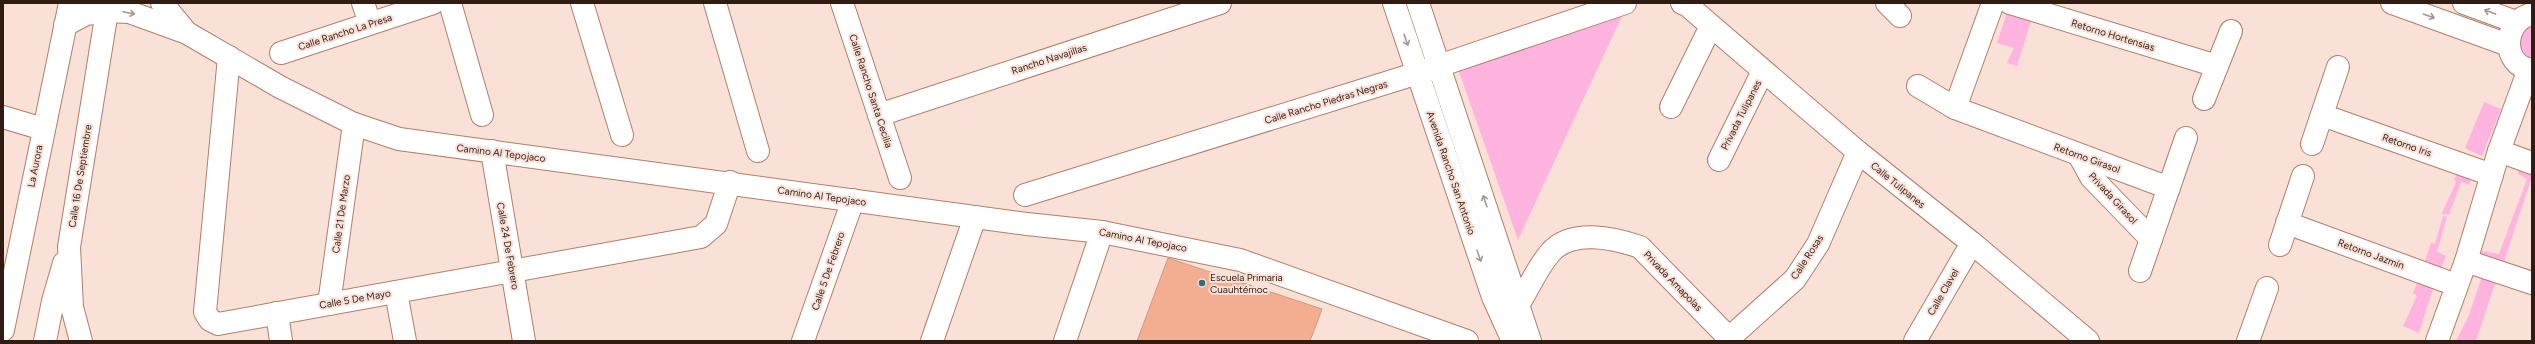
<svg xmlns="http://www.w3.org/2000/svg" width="2535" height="344" font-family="Figtree,sans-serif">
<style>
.green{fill:#ffb3df}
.building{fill:#f3ad90;stroke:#d09982}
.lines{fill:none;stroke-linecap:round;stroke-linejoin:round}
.minor-casing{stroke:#b37e68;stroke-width:24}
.major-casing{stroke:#b37e68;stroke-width:24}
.minor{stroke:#fff;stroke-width:22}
.major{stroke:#fff;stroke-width:22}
.oneway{stroke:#a29995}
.poi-dot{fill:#306e84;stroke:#f9e1d7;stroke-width:1.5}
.labels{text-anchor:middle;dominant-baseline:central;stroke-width:4;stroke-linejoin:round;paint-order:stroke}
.street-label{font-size:10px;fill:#311c13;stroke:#f9e1d7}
.poi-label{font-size:10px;fill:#311c13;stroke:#f9e1d7;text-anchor:start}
</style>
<rect width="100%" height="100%" fill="#f9e1d7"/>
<g class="green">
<path d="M2008,9L2033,15L2017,66L2007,63L2014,48L1997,43Z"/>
<path d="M1622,16L1518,240L1458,69Z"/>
<path d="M2532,22V68L2520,50L2521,29Z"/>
<path d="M2484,102L2501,109L2482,156L2465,148Z"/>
<path d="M2521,163L2532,166V176L2503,265L2482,257V251L2499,254L2527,179L2518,174Z"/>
<path d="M2459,169L2473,173L2469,185L2461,182L2449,215L2442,214C2446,202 2452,194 2456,181L2454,180Z"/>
<path d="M2443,216L2447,217L2437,252L2446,256L2441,268L2425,261L2431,243L2435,244Z"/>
<path d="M2482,276L2496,281L2476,341H2456L2469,315Z"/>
<path d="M2418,281L2434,286L2419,333L2403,326L2417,296L2413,293Z"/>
</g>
<path class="building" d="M1168,258L1322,309L1310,341H1137Z"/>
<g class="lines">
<defs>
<g id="minor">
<path d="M162,3L186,32"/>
<path d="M363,3L370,23"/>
<path d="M450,3L482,115"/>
<path d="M582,3L622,135"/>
<path d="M715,3L758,151"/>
<path d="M842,3L900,178"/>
<path d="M1394,3L1493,297L1513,341"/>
<path d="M1418,3L1530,341"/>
<path d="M1682,3L1687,5L1858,152L1972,243L2088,341"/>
<path d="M1887,3L1900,16"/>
<path d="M2010,3L2217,66"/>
<path d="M2392,3L2508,45"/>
<path d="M2464,3L2516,22"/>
<path d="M2532,14C2503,20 2500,65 2532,70"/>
<path d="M65,25L86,14L107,11L129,12L187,33L280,87L354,124L399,139L1027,224L1102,232L1240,260L1467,341"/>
<path d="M281,53L433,3"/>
<path d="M229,57L205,312L210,320L218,324L701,237L716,224L730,182"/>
<path d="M1918,86L1955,108L1993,3"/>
<path d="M2204,99L2231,31"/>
<path d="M1671,107L1711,26"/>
<path d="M1955,108L2169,188"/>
<path d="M879,115L1220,3"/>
<path d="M2322,115L2492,175"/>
<path d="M3,117L43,129"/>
<path d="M2312,144L2338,67"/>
<path d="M492,151L524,341"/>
<path d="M2499,151L2532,163"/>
<path d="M2079,155L2091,177L2151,239"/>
<path d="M1719,160L1763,71"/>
<path d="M1025,195L1418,73L1625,3"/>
<path d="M2287,223L2456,285"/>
<path d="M2280,245L2303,176"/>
<path d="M2466,261L2532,283"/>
<path d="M2140,271L2186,138"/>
<path d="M396,292L405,341"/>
<path d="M329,304L354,124"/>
<path d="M1511,310L1518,305C1529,288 1537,268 1550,253C1571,228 1614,238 1640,247L1729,338"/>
<path d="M277,313L281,341"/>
<path d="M45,341L53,301L64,263"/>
<path d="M81,341L72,307L69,247L107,11"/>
<path d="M803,341L853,200"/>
<path d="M932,341L975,217"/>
<path d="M1065,341L1102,232"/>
<path d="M1726,341L1795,279L1818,244L1858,152"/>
<path d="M1915,341L1972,243"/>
<path d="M2248,341L2267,288"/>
<path d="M2437,341L2466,261L2499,151L2529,69"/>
</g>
<path id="major" d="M3,330L70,3"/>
</defs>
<use href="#minor" class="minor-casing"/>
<use href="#major" class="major-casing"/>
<use href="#minor" class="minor"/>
<use href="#major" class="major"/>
</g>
<defs><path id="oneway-shaft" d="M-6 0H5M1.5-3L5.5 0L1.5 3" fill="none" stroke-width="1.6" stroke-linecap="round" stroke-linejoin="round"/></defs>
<g class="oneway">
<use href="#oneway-shaft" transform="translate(2490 12) rotate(-160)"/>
<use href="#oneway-shaft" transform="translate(129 13) rotate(12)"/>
<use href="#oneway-shaft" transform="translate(2429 16) rotate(20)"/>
<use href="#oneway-shaft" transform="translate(1406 40) rotate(71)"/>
<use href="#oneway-shaft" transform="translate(1485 201) rotate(-108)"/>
<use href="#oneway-shaft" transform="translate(1479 256) rotate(71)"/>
</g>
<circle class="poi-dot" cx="1202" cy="283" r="4"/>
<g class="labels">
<g class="street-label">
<text transform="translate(345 32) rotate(-18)">Calle Rancho La Presa</text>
<text transform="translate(2113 35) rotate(17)">Retorno Hortensias</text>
<text transform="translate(1049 59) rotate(-18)">Rancho Navajillas</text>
<text transform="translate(871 91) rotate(72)">Calle Rancho Santa Cecilia</text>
<text transform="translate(1326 102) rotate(-17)">Calle Rancho Piedras Negras</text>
<text transform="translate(1741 115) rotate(-63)">Privada Tulipanes</text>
<text transform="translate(2407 145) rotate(19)">Retorno Iris</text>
<text transform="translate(501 153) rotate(7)">Camino Al Tepojaco</text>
<text transform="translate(2087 158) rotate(20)">Retorno Girasol</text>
<text transform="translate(35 166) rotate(-79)">La Aurora</text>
<text transform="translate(1451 173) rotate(71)">Avenida Rancho San Antonio</text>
<text transform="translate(80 176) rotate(-81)">Calle 16 De Septiembre</text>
<text transform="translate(1898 185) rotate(39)">Calle Tulipanes</text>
<text transform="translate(822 196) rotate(8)">Camino Al Tepojaco</text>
<text transform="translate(2113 198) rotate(47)">Privada Girasol</text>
<text transform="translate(341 214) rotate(-82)">Calle 21 De Marzo</text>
<text transform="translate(1143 240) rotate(11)">Camino Al Tepojaco</text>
<text transform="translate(508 246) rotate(80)">Calle 24 De Febrero</text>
<text transform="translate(2371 254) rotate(20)">Retorno Jazmín</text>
<text transform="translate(1807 257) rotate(-57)">Calle Rosas</text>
<text transform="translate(828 271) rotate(-71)">Calle 5 De Febrero</text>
<text transform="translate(1673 281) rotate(46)">Privada Amapolas</text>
<text transform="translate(1943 292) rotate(-60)">Calle Clavel</text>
<text transform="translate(355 299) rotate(-10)">Calle 5 De Mayo</text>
</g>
<g class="poi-label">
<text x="1210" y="277">Escuela Primaria<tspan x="1210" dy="12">Cuauhtémoc</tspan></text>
</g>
</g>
<rect width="2535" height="344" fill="none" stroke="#311c13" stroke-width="8"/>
</svg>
